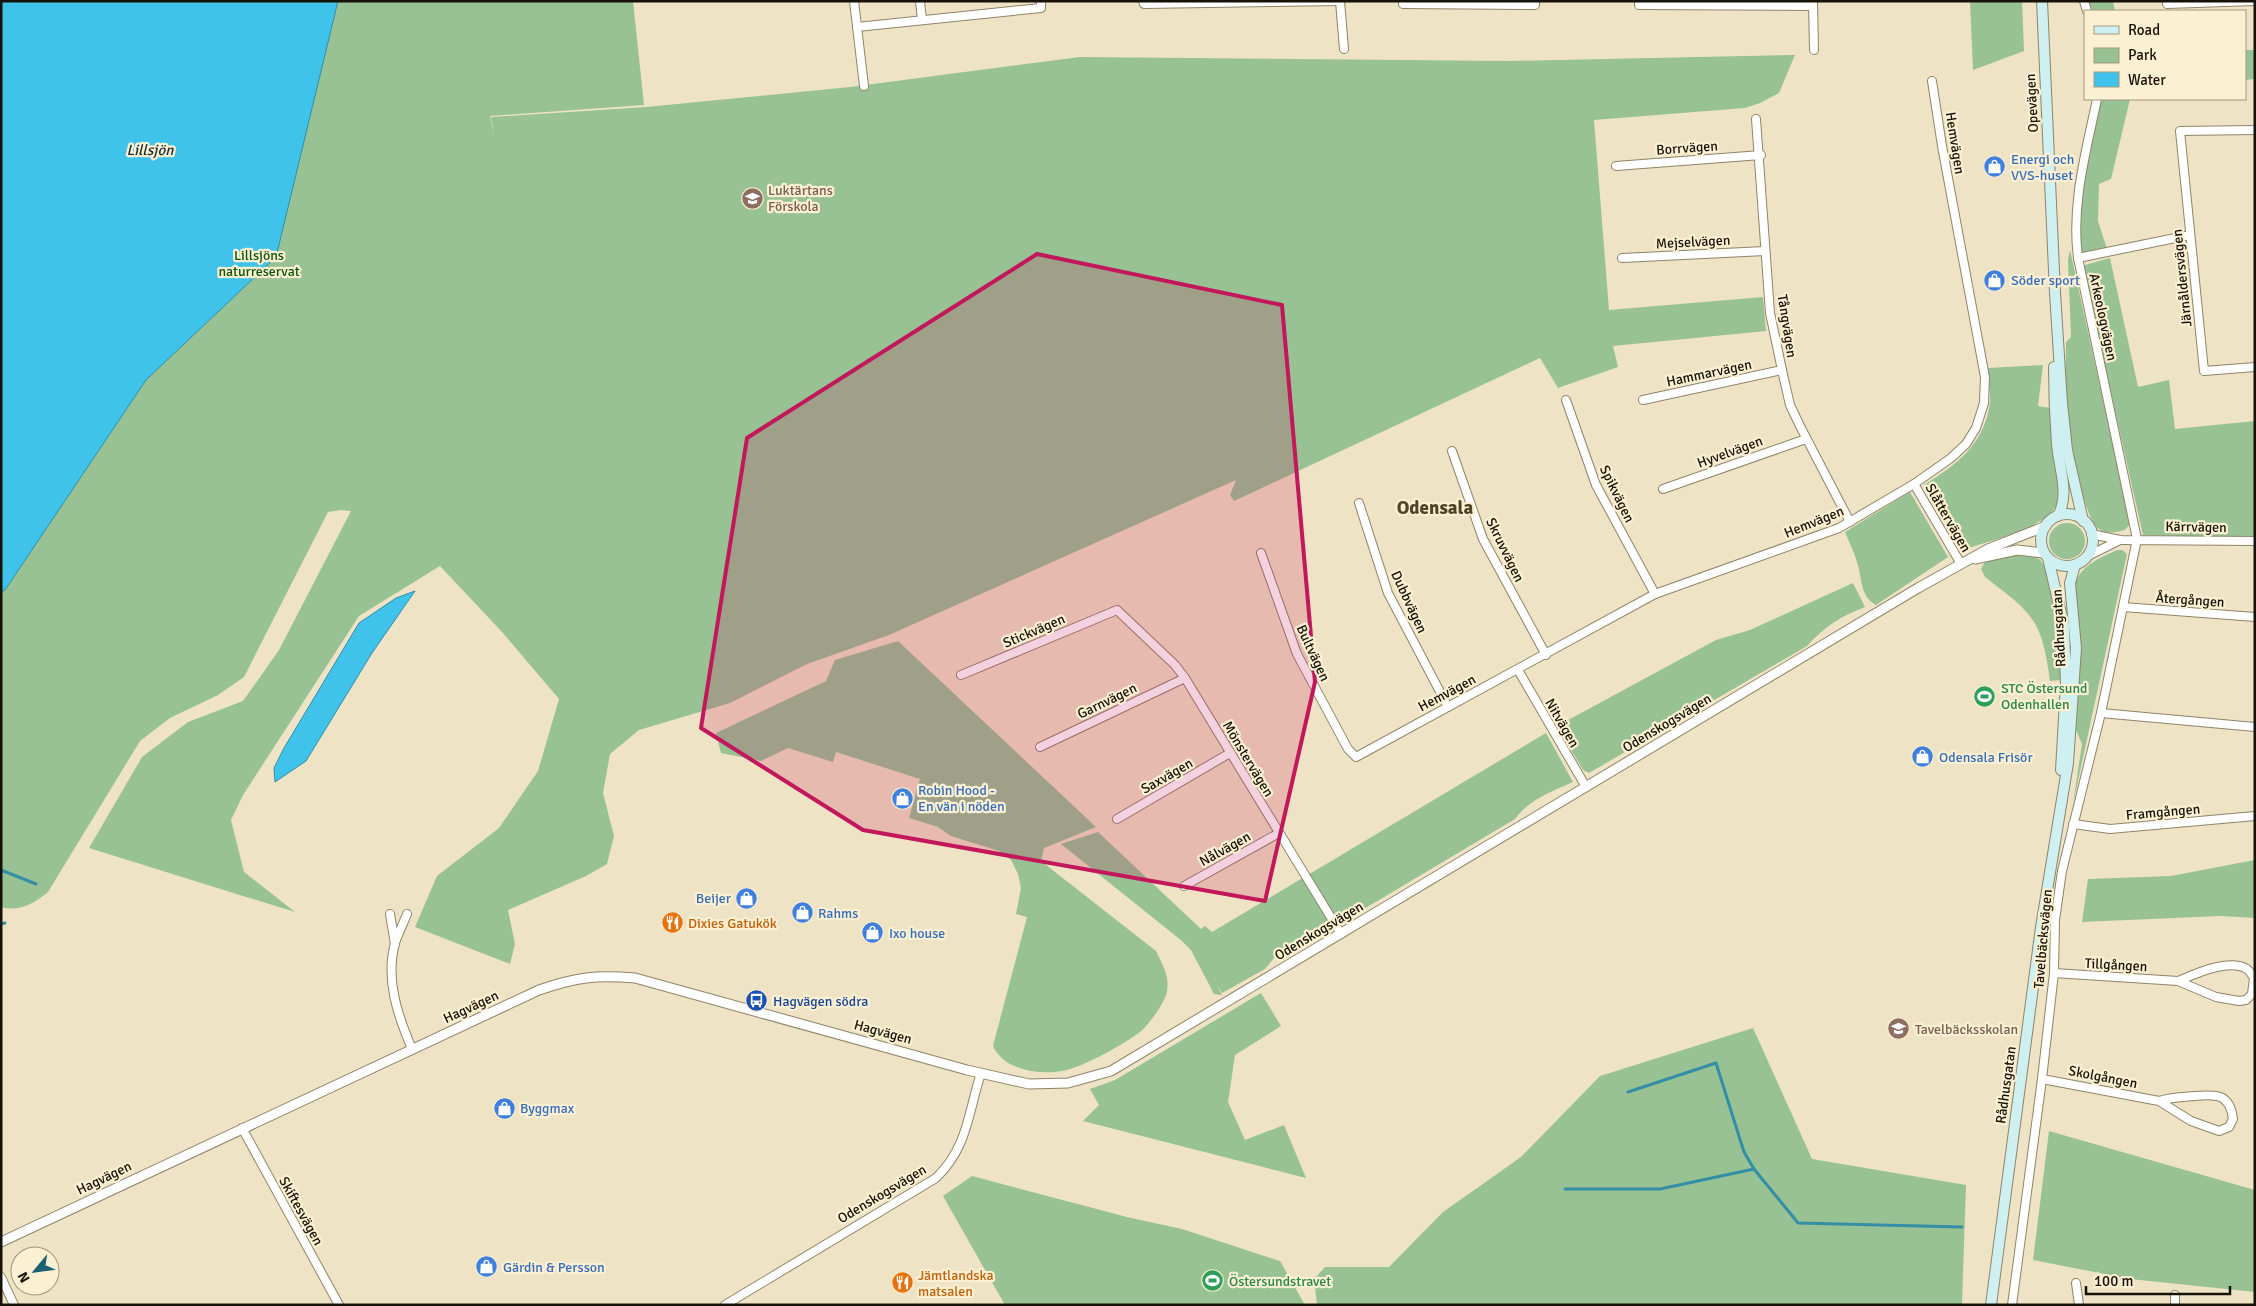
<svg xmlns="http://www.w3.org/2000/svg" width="2256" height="1306" font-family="Signika,sans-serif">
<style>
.green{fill:#98c294}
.water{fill:#40c3ea;stroke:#338ea6}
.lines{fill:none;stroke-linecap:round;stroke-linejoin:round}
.stream{stroke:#338ea6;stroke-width:3}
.minor-casing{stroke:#8e8468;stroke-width:10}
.tertiary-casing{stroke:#8e8468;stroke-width:11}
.secondary-casing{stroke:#8e8468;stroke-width:12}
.minor{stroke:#fff;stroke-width:8}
.tertiary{stroke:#fff;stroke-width:9}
.secondary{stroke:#cef0f1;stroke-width:10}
.marked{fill:#c2185b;fill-opacity:0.2;stroke:#c2185b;stroke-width:4;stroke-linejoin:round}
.labels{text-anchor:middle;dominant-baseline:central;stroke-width:4.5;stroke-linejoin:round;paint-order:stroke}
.street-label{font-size:14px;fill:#161207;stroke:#fcf0d2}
.shop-label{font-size:14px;fill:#366cbe;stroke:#fcf0d2;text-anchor:start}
.education-label{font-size:14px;fill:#785e54;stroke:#fcf0d2;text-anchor:start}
.park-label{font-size:14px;fill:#0c540b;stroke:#fcf0d2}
.leisure-label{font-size:14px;fill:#27864d;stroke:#fcf0d2;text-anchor:start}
.food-label{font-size:14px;fill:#c56008;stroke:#fcf0d2;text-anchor:start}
.transit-label{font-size:14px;fill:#164399;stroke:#fcf0d2;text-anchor:start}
.water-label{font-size:15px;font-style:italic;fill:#192f36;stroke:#fcf0d2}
.district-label{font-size:19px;font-weight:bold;fill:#4d442a;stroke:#fcf0d2}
</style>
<rect width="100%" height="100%" fill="#efe3c5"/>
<g class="green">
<path d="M1,1H633L644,105L490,116L494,135L491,117L646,107L850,87L1080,57L1508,61L1795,55L1779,93L1760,103L1745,108L1594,120L1609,310L1763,297L1766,331L1613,346L1618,367L1558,388L1540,358L1234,501L1230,495L1236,480L889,635L807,664L730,703L639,730L610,754L603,793L614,836L607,864L586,876L508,910L515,944L510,964L415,927L437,876L499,828L538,771L559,699L503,633L440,566L359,616L243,795L231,820L244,872L295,912L89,848L142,757L188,722L243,701L279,650L351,511L341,510L328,512L244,677L218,695L170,718L140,741L48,892C33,904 20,912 1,907Z"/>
<path d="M1970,1H2022L2024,51L1973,70Z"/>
<path d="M2084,1H2113L2115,11H2087Z"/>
<path d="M2245,50H2255V79L2245,80Z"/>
<path d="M2097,99H2130L2111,179L2099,184L2098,221L2107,249L2082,252L2075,232Z"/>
<path d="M2070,250L2130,524L2125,530C2117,532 2106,535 2099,529C2082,517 2070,434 2067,412C2064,389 2066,365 2066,342L2071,337L2068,260Z"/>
<path d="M2110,258L2138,387L2169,380L2175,429L2255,421V538L2143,535L2084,272L2085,265Z"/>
<path d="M2043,365L2038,406L2050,408L2058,491C2057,498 2058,505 2053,510C2036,531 1988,541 1963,550L1924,485C1957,464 1984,445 1990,403C1991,393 1988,379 1987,368Z"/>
<path d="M1910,492L1948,557L1876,605C1860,597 1862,577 1857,562C1854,552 1849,542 1845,532Z"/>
<circle cx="2067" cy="541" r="18"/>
<path d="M2117,550H2122L2127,554L2073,804L2082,744L2076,730L2081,653L2075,584C2081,565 2100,558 2117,550Z"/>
<path d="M2025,553C2029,555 2036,556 2039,559C2059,576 2060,655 2062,680L2050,681C2042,619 2033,614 1985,577L1981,569L1985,562Z"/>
<path d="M1853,583L1865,607C1841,616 1824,627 1807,646L1589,773L1583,770L1557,726L1716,640L1750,630Z"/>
<path d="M898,641L1096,827L1044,848L1041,861L1156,951C1162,964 1170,976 1167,991C1166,1001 1148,1026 1140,1032C1124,1044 1082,1068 1062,1071C1038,1075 1004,1070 993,1046L1027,917L1016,914L1021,888L1018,874L1011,860L999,851L951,836L938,827L909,818L920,779L836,752L833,762L788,748L761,761L721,753L716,733L826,681L835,660Z"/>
<path d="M1546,733L1573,782C1551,792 1530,799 1515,819L1322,934L1291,946L1274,958L1265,969L1222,993L1217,985L1222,995L1214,994L1191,950L1182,941L1061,844L1098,832L1201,929L1205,926L1212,932Z"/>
<path d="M2255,860V918L2220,916L2082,922L2088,879L2171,876Z"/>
<path d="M1261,993L1281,1026L1235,1055L1228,1102L1245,1140L1284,1125L1306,1178L1083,1121L1099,1105L1090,1089L1115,1080Z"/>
<path d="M1753,1028L1812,1159L1966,1185L1962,1305H1317L1314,1279L1325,1267H1389L1443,1212L1521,1157L1600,1076Z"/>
<path d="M2049,1131L2255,1190V1292L2130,1279L2033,1260Z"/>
<path d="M972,1176L1127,1217L1182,1229L1280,1261L1305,1305H1005L943,1196Z"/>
</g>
<g class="water">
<path d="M1,1H338L276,257L146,380L5,590L1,592Z"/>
<path d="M415,591L372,653L306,761L275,782L274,768L284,748L359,623L396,598Z"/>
</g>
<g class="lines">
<g class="stream">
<path d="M1,870L36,884"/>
<path d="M1,924L5,923"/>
<path d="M1628,1092L1716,1063L1744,1152L1754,1169L1798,1223L1962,1227"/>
<path d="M1565,1189H1660L1754,1169"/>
</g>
<defs>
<g id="minor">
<path d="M854,1L864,86"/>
<path d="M920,1L922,20"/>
<path d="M1143,1L1144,4L1340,1"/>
<path d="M1340,1L1344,49"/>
<path d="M1403,1V4L1535,5V1"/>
<path d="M1639,1V5L1813,6"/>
<path d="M2084,1L2087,11"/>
<path d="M2167,1V4L2255,1"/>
<path d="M1813,2L1814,50"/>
<path d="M857,27L1041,8V1"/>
<path d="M1756,119L1770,313L1782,370L1790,405L1800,426L1850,522"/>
<path d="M2255,130L2180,131L2204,371L2255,367"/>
<path d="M1616,166L1761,155"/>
<path d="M1622,258L1765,251"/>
<path d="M2078,258L2190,235"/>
<path d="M1566,400L1596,485L1655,594"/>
<path d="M1643,400L1782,370"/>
<path d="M1452,451L1483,539L1546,655"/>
<path d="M1914,484L1961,564"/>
<path d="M1663,489L1806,439"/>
<path d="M1359,503L1388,593L1448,707"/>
<path d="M2091,534L2120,540L2255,541"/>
<path d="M1261,553L1297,654L1348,749L1356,757L1655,594L1839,528L1914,484L1951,458L1966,444L1976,428L1984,403L1985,377L1942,146L1932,81"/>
<path d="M2086,557L2120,540"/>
<path d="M2123,607L2255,617"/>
<path d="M1518,670L1586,787"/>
<path d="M961,675L1117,610L1175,665L1185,678L1341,934"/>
<path d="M2101,713L2255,727"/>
<path d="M1040,747L1185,678"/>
<path d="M1117,819L1230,753"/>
<path d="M2073,824L2110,829L2255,816"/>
<path d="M1184,886L1279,833"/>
<path d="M390,914L395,944"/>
<path d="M407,914C403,924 398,934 395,943C385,980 398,1016 412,1049"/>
<path d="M2054,973L2178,981L2216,997L2239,1001L2246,1000L2252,994L2254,978C2252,975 2249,970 2247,969C2229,958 2195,974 2178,981"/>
<path d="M2042,1079L2159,1101L2191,1121L2219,1131L2229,1127L2233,1119C2230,1094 2217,1094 2195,1096C2183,1097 2172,1097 2159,1101"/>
<path d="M242,1128L339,1305"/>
<path d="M1,1277L14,1305"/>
<path d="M2076,1283L2079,1305"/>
<path d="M725,1305L936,1178C968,1147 968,1113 981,1073"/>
<path d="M2012,1305L2042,1079L2054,973L2055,920L2062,871L2101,713L2137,539L2078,258C2071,204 2086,152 2097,99"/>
<path d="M2175,1305V1295"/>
</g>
<g id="tertiary">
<path d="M1975,559L2017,550L2044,553"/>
<path d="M1,1242L539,990C577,977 595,975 635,978L967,1070L1029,1084L1068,1083L1111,1071L1918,588L1988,549L2046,526"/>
</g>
<g id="secondary">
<path d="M2042,1L2055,293L2062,403L2067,450L2083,521"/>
<path d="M2054,367C2054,393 2055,418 2057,444C2059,469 2070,493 2058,516"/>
<circle cx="2067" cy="540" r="26"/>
<path d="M2048,558L2064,626L2066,684L2061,770"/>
<path d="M1991,1305L2041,927L2068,763L2076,648L2070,583L2075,565"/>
</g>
</defs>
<use href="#minor" class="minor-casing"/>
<use href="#tertiary" class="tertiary-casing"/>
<use href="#secondary" class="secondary-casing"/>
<use href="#minor" class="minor"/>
<use href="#tertiary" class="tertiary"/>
<use href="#secondary" class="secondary"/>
</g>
<path class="marked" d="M1037,254L1282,305L1315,682L1265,901L863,830L701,728L747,438Z"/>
<defs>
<symbol id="shop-disc" viewBox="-11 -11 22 22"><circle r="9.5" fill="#3f7fe0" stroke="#fcf0d2"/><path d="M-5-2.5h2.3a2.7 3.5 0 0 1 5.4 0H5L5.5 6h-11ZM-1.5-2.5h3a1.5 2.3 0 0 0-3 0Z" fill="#fff"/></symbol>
<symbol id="school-disc" viewBox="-11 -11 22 22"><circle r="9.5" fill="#8d6e63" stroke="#fcf0d2"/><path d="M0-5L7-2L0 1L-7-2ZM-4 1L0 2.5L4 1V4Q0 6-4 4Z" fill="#fff"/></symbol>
<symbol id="stadium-disc" viewBox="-11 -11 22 22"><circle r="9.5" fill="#2e9e5b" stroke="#fcf0d2"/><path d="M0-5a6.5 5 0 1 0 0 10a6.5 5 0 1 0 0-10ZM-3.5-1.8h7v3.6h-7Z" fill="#fff"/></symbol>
<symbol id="restaurant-disc" viewBox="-11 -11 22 22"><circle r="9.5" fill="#e8710a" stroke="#fcf0d2"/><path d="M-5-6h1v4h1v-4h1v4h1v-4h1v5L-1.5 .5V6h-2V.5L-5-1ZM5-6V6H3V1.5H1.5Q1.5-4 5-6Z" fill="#fff"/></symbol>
<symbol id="bus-disc" viewBox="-11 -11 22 22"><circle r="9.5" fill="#1a4fb4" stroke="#fcf0d2"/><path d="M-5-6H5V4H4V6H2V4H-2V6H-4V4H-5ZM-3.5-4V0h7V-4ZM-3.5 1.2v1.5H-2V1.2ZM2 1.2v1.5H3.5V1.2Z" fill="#fff"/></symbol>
</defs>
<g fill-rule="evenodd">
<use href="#shop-disc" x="1982" y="154" width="25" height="25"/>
<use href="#school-disc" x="740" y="186" width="25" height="25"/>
<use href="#shop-disc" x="1982" y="268" width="25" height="25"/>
<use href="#stadium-disc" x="1972" y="684" width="25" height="25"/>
<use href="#shop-disc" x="1910" y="744" width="25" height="25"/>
<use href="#shop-disc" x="890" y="786" width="25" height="25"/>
<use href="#shop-disc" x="734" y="886" width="25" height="25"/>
<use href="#shop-disc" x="790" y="900" width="25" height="25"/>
<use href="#restaurant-disc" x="660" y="910" width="25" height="25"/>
<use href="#shop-disc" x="860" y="920" width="25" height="25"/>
<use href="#bus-disc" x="744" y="988" width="25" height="25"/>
<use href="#school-disc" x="1886" y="1016" width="25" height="25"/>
<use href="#shop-disc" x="492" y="1096" width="25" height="25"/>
<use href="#shop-disc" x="474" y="1254" width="25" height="25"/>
<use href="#stadium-disc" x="1200" y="1268" width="25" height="25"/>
<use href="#restaurant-disc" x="890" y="1270" width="25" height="25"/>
</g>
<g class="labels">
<g class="street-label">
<text transform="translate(2032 103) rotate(-93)">Opevägen</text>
<text transform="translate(1955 143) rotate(81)">Hemvägen</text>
<text transform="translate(1687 148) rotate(-4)">Borrvägen</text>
<text transform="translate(1693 242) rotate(-3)">Mejselvägen</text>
<text transform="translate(2182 278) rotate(-96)">Järnåldersvägen</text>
<text transform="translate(2103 317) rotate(78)">Arkeologvägen</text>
<text transform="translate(1787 326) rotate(81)">Tångvägen</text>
<text transform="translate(1709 373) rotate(-12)">Hammarvägen</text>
<text transform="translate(1730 452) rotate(-20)">Hyvelvägen</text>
<text transform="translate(1617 494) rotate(64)">Spikvägen</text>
<text transform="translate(1948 518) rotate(60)">Slåttervägen</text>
<text transform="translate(1814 522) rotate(-22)">Hemvägen</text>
<text transform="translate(2196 527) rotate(1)">Kärrvägen</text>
<text transform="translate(1505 550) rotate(64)">Skruvvägen</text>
<text transform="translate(2190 600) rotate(4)">Återgången</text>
<text transform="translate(1409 602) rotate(65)">Dubbvägen</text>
<text transform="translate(2059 628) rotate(-93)">Rådhusgatan</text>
<text transform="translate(1034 631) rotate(-23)">Stickvägen</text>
<text transform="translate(1313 653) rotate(65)">Bultvägen</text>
<text transform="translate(1447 693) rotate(-28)">Hemvägen</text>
<text transform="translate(1107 701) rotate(-26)">Garnvägen</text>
<text transform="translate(1562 723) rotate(60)">Nitvägen</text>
<text transform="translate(1667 723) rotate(-31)">Odenskogsvägen</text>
<text transform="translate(1248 759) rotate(59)">Mönstervägen</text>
<text transform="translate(1167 776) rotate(-30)">Saxvägen</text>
<text transform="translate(2163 812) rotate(-5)">Framgången</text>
<text transform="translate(1225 849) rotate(-29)">Nålvägen</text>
<text transform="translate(1319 931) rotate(-31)">Odenskogsvägen</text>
<text transform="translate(2043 939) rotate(-85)">Tavelbäcksvägen</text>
<text transform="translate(2116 965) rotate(3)">Tillgången</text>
<text transform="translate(471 1007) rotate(-25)">Hagvägen</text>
<text transform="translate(883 1032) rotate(15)">Hagvägen</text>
<text transform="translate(2103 1077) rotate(11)">Skolgången</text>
<text transform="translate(2006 1085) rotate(-82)">Rådhusgatan</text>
<text transform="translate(104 1178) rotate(-26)">Hagvägen</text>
<text transform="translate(882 1194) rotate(-31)">Odenskogsvägen</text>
<text transform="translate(301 1211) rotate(61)">Skiftesvägen</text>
</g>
<g class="shop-label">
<text x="2011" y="159">Energi och<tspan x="2011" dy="16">VVS-huset</tspan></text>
<text x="2011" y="280">Söder sport</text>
<text x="1939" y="757">Odensala Frisör</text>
<text x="918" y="790">Robin Hood -<tspan x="918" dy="16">En vän i nöden</tspan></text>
<text x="731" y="898" text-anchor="end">Beijer</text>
<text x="818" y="913">Rahms</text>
<text x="889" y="933">Ixo house</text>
<text x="520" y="1108">Byggmax</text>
<text x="503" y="1267">Gärdin &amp; Persson</text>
</g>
<g class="education-label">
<text x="768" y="190">Luktärtans<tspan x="768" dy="16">Förskola</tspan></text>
<text x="1915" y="1029">Tavelbäcksskolan</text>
</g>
<g class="park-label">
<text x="259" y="255">Lillsjöns<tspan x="259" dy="16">naturreservat</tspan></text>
</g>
<g class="leisure-label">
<text x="2001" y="688">STC Östersund<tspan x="2001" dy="16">Odenhallen</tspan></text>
<text x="1229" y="1281">Östersundstravet</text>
</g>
<g class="food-label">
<text x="688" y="923">Dixies Gatukök</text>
<text x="918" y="1275">Jämtlandska<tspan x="918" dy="16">matsalen</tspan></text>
</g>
<g class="transit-label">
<text x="773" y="1001">Hagvägen södra</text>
</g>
<g class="water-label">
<text x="150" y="150">Lillsjön</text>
</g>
<g class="district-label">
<text x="1435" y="508">Odensala</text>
</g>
</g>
<rect width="2256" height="1306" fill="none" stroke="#161207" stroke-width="5"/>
<rect x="2084" y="10" width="162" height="90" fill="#fcf0d2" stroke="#a09781"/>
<rect x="2094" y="26" width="25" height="8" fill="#cef0f1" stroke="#a09781"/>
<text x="2128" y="35" font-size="15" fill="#161207">Road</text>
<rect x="2094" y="48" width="25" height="15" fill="#98c294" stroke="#a09781"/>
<text x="2128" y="60" font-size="15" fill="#161207">Park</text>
<rect x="2094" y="72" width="25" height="15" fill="#40c3ea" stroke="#a09781"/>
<text x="2128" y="85" font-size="15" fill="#161207">Water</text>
<g transform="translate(35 1271) rotate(241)"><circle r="24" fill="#fcf0d2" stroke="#a09781"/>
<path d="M0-4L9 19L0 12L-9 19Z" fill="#1c6173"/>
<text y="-8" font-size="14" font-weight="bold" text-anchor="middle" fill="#161207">N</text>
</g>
<path d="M2086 1286v8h144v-8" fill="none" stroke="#161207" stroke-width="2.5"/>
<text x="2094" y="1286" font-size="15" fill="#161207" stroke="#fcf0d2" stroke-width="4" paint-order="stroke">100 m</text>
</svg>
